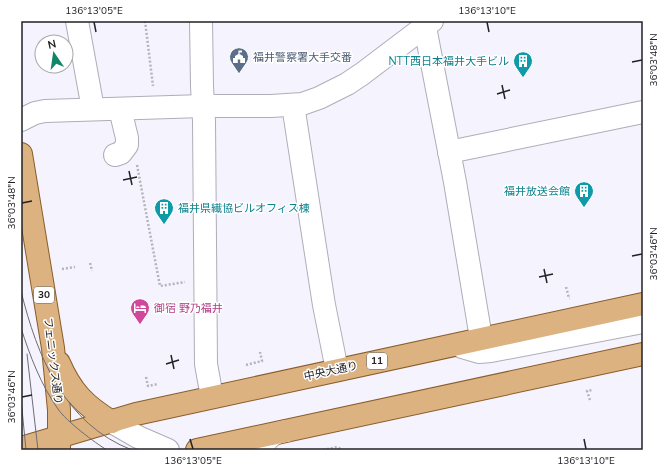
<svg xmlns="http://www.w3.org/2000/svg" width="664" height="471" font-family="'Nunito Sans','Noto Sans JP',sans-serif">
<style>
.lines{fill:none;stroke-linecap:round;stroke-linejoin:round}
.minor-casing{stroke:#afadb9;stroke-width:24}
.major-casing{stroke:#8b5d2a;stroke-width:24}
.path{stroke:#b5b3bc;stroke-width:2.5;stroke-dasharray:2 2;stroke-linecap:butt}
.minor{stroke:#fff;stroke-width:22}
.major{stroke:#dbb280;stroke-width:22}
.tram{stroke:#6d6c73;stroke-width:1}
.ticks{fill:none;stroke:#222126;stroke-width:1.5}
.labels{text-anchor:middle;dominant-baseline:central;stroke-width:3;stroke-linejoin:round;paint-order:stroke}
.shield{fill:#fff;stroke:#646467;stroke-width:1}
.shield-label{font-size:10px;font-weight:bold;fill:#222126}
.service-label{font-size:11px;fill:#4e5e75;stroke:#fff;text-anchor:start}
.culture-label{font-size:11px;fill:#0d838f;stroke:#fff;text-anchor:end}
.hotel-label{font-size:11px;fill:#b23c85;stroke:#fff;text-anchor:start}
.street-label{font-size:11px;fill:#222126;stroke:#fff}
.neatline{fill:none;stroke:#222126;stroke-width:1.5}
.ticks-label{font-size:10px;text-anchor:middle;fill:#222126}
</style>
<rect width="100%" height="100%" fill="#f5f3fd"/>
<g class="lines">
<defs>
<g id="minor">
<path d="M77,21L93,109"/>
<path d="M201,21L202,86L204,121L206,364L212,397"/>
<path d="M425,27L455,182L481,338"/>
<path d="M293,105L324,305L337,370"/>
<path d="M21,120L35,113L45,111L203,106H271L302,104L319,98L347,84L362,74L432,21"/>
<path d="M449,152L643,112"/>
<path d="M115,155L121,153L127,145V138L120,109"/>
<path d="M462,347L479,352L491,351L643,322"/>
<path d="M112,422L138,437L168,450"/>
<path d="M263,450C265,437 274,433 286,431"/>
</g>
<g id="major">
<path d="M21,154L53,348L59,410V450"/>
<path d="M59,363C71,391 85,406 112,422"/>
<path d="M21,448L136,414L643,304"/>
<path d="M197,450L643,354"/>
</g>
</defs>
<use href="#minor" class="minor-casing"/>
<use href="#major" class="major-casing"/>
<g class="path">
<path d="M145,21L153,86"/>
<path d="M137,165L160,286L185,282"/>
<path d="M90,263L92,271"/>
<path d="M62,269L75,267"/>
<path d="M566,287L569,298H570"/>
<path d="M246,365L262,361L260,352"/>
<path d="M146,377L148,386L158,384"/>
<path d="M590,400L587,391L592,390"/>
<path d="M323,450L337,447L343,450"/>
</g>
<use href="#minor" class="minor"/>
<use href="#major" class="major"/>
<g class="tram">
<path d="M21,291C37,356 64,424 132,450"/>
<path d="M21,328C30,356 41,385 58,409C66,421 95,443 107,450"/>
<path d="M27,354L38,450"/>
<path d="M21,399L26,450"/>
</g>
</g>
<path class="ticks" d="M94,22L96,32M487,22L489,32M632,62L642,60M502,85L505,99M497,94L510,90M129,171L132,185M123,180L137,177M22,203L32,201M632,256L642,254M544,269L547,283M539,277L553,274M171,355L174,369M166,364L179,360M22,397L32,395M190,439L193,449M584,439L586,449"/>
<defs>
<symbol id="civic-pin" viewBox="-11 -11 22 30"><path d="M0 17L-7.5 6A9.5 9.5 0 1 1 7.5 6Z" fill="#5c6f8a" stroke="#fff"/><path d="M-.6-6.5H3V-4.5H.6V-3L4-1V1h2V6H-6V1h2V-1L-.6-3ZM-1.2 2.5V6h2.4V2.5Z" fill="#fff"/></symbol>
<symbol id="building-pin" viewBox="-11 -11 22 30"><path d="M0 17L-7.5 6A9.5 9.5 0 1 1 7.5 6Z" fill="#0f9aa8" stroke="#fff"/><path d="M-4-6H4V6H1V3H-1V6H-4ZM-2.5-4.3h1.7v1.8h-1.7ZM.8-4.3h1.7v1.8H.8ZM-2.5-1h1.7V.8h-1.7ZM.8-1h1.7V.8H.8Z" fill="#fff"/></symbol>
<symbol id="hotel-pin" viewBox="-11 -11 22 30"><path d="M0 17L-7.5 6A9.5 9.5 0 1 1 7.5 6Z" fill="#d1479c" stroke="#fff"/><path d="M-6-4.5h1.5V1H6V5H4.5V3h-9V5H-6ZM-4 0a1.8 1.8 0 1 1 3.6 0ZM.5 0V-2.5h3Q6-2.5 6 0Z" fill="#fff"/></symbol>
</defs>
<g fill-rule="evenodd">
<use href="#civic-pin" x="228" y="46" width="22" height="30"/>
<use href="#building-pin" x="512" y="50" width="22" height="30"/>
<use href="#building-pin" x="573" y="180" width="22" height="30"/>
<use href="#building-pin" x="153" y="197" width="22" height="30"/>
<use href="#hotel-pin" x="129" y="297" width="22" height="30"/>
</g>
<g class="labels">
<g class="shield">
<rect x="34" y="287" width="20" height="16" rx="3"/>
<rect x="367" y="353" width="20" height="16" rx="3"/>
</g>
<g class="shield-label">
<text x="44" y="295">30</text>
<text x="377" y="361">11</text>
</g>
<g class="service-label">
<text x="253" y="57">福井警察署大手交番</text>
</g>
<g class="culture-label">
<text x="509" y="61">NTT西日本福井大手ビル</text>
<text x="570" y="191">福井放送会館</text>
<text x="178" y="208" text-anchor="start">福井県繊協ビルオフィス棟</text>
</g>
<g class="hotel-label">
<text x="154" y="308">御宿 野乃福井</text>
</g>
<g class="street-label">
<text transform="translate(53 361) rotate(83)">フェニックス通り</text>
<text transform="translate(331 371) rotate(-12)">中央大通り</text>
</g>
</g>
<rect width="664" height="471" fill="none" stroke="#ffffff" stroke-width="44"/>
<g transform="translate(54 54) rotate(347)"><circle r="19" fill="#ffffff" stroke="#a7a6a8"/>
<path d="M0-3L7 15L0 10L-7 15Z" fill="#118666"/>
<text y="-6" font-size="11" font-weight="bold" text-anchor="middle" fill="#222126">N</text>
</g>
<rect x="22" y="22" width="620" height="427" class="neatline"/>
<g class="ticks-label">
<text x="94" y="14">136°13'05"E</text>
<text x="487" y="14">136°13'10"E</text>
<text transform="translate(653 60) rotate(-90)" y="4">36°03'48"N</text>
<text transform="translate(11 203) rotate(-90)" y="4">36°03'48"N</text>
<text transform="translate(653 254) rotate(-90)" y="4">36°03'46"N</text>
<text transform="translate(11 397) rotate(-90)" y="4">36°03'46"N</text>
<text x="193" y="464">136°13'05"E</text>
<text x="586" y="464">136°13'10"E</text>
</g>
</svg>
